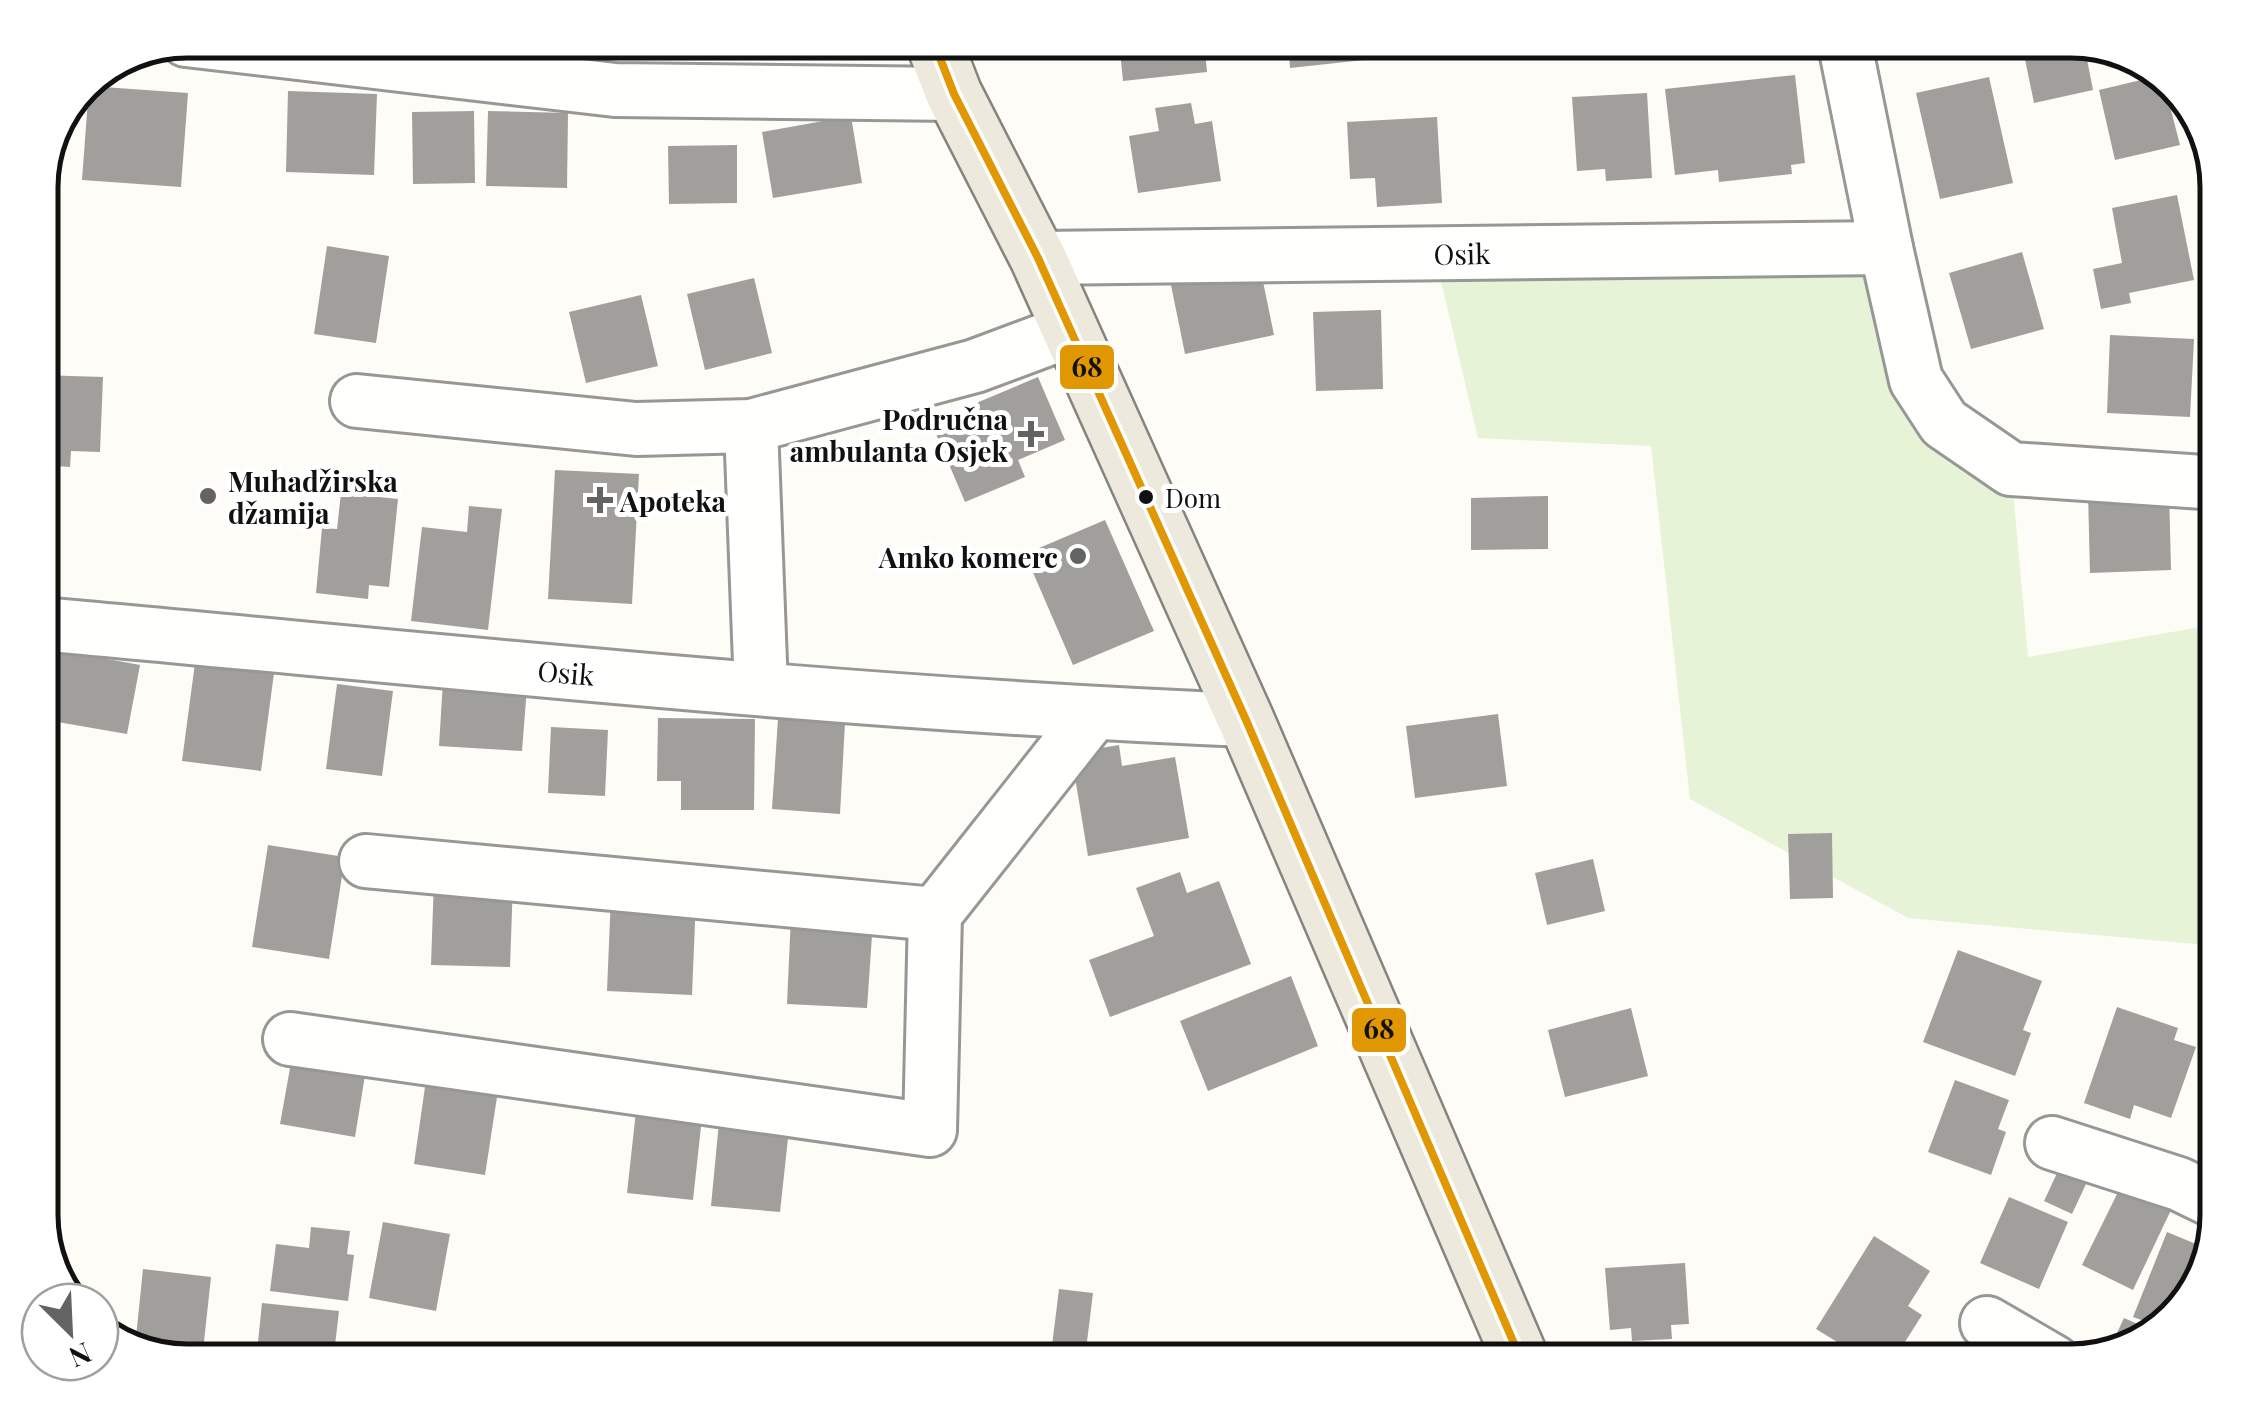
<svg xmlns="http://www.w3.org/2000/svg" width="2258" height="1402" font-family="'Playfair Display',serif">
<style>
.green{fill:#e7f3d7}
.building{fill:#a19f9c}
.lines{fill:none;stroke-linecap:round;stroke-linejoin:round}
.minor-casing{stroke:#979795;stroke-width:58}
.major-casing{stroke:#858482;stroke-width:60}
.minor{stroke:#fffffe;stroke-width:52}
.major{stroke:#ede9dc;stroke-width:55}
.bus-1-casing{stroke:#fff;stroke-width:15}
.bus-1{stroke:#e09702;stroke-width:8}
.poi-dot{fill:#646362;stroke:#fff;stroke-width:4}
.bus-dot{fill:#111;stroke:#fff;stroke-width:4}
.labels{text-anchor:middle;dominant-baseline:central;stroke-width:10;stroke-linejoin:round;paint-order:stroke}
.bus-label{font-size:26px;fill:#111;stroke:#fff;text-anchor:start}
.street-label{font-size:28px;fill:#111;stroke:#fff}
.poi-label{font-size:28px;font-weight:bold;fill:#111;stroke:#fff;text-anchor:end}
.rim{fill:none;stroke:#111;stroke-width:5}
.line-badge{stroke:#fff;stroke-width:4}
.pale-badge-label{font-size:28px;text-anchor:middle;font-weight:bold;fill:#111}
</style>
<rect width="100%" height="100%" fill="#fdfcf7"/>
<path class="green" d="M1886,248L1917,380L2011,469L2028,657L2218,624V946L1908,918L1690,799L1651,446L1478,438L1441,281Z"/>
<g class="building">
<path d="M538,40H593V53L538,49Z"/>
<path d="M662,40H732V54L662,53Z"/>
<path d="M1119,40H1204L1207,72L1123,81Z"/>
<path d="M1288,40H1390L1392,57L1290,68Z"/>
<path d="M1654,40H1710L1711,42L1655,50Z"/>
<path d="M2021,40H2072L2084,44L2093,90L2034,103Z"/>
<path d="M1795,75L1805,163L1791,165L1792,174L1719,182L1718,170L1675,175L1665,89Z"/>
<path d="M2162,75L2180,145L2115,160L2099,90Z"/>
<path d="M1989,77L2013,183L1940,199L1916,93Z"/>
<path d="M89,86L188,93L181,187L82,180Z"/>
<path d="M288,91L377,94L374,175L286,172Z"/>
<path d="M1647,93L1652,178L1606,181L1605,169L1577,171L1572,97Z"/>
<path d="M1191,103L1195,124L1212,121L1221,181L1138,193L1129,136L1159,131L1155,108Z"/>
<path d="M474,111L475,183L413,184L412,112Z"/>
<path d="M488,111L568,113L567,188L486,186Z"/>
<path d="M851,116L862,183L773,198L762,132Z"/>
<path d="M1437,117L1442,203L1377,207L1375,178L1350,179L1347,122Z"/>
<path d="M737,145V203L669,204L668,146Z"/>
<path d="M2177,195L2194,280L2129,293L2131,303L2101,309L2093,269L2122,263L2112,208Z"/>
<path d="M327,246L389,256L376,343L314,334Z"/>
<path d="M2022,252L2044,329L1971,349L1949,273Z"/>
<path d="M1260,267L1274,335L1185,354L1171,285Z"/>
<path d="M754,278L772,353L705,370L687,294Z"/>
<path d="M641,295L658,366L586,383L569,312Z"/>
<path d="M1381,310L1383,389L1316,391L1313,312Z"/>
<path d="M2110,335L2194,339L2190,417L2107,413Z"/>
<path d="M40,375L103,377L100,452L71,451L70,467L40,465Z"/>
<path d="M1038,377L1065,440L1018,460L1025,477L965,502L931,422Z"/>
<path d="M555,470L639,474L632,604L548,599Z"/>
<path d="M2169,489L2171,570L2090,573L2088,492Z"/>
<path d="M341,493L398,499L389,587L369,585L368,599L316,593L322,528L337,529Z"/>
<path d="M1548,496V549L1471,550V498Z"/>
<path d="M469,506L502,509L488,630L411,621L422,527L467,532Z"/>
<path d="M1105,520L1154,631L1073,665L1025,554Z"/>
<path d="M59,650L140,665L127,734L46,720Z"/>
<path d="M195,663L274,673L261,771L182,761Z"/>
<path d="M443,681L527,687L522,751L439,746Z"/>
<path d="M337,684L393,691L382,776L326,769Z"/>
<path d="M1498,714L1507,786L1415,798L1406,726Z"/>
<path d="M658,718L755,719L754,810H681V781H657Z"/>
<path d="M778,719L845,723L840,814L772,809Z"/>
<path d="M551,727L608,730L605,796L548,793Z"/>
<path d="M1119,745L1122,766L1175,757L1189,838L1088,856L1071,753Z"/>
<path d="M1832,833L1833,898L1790,899L1788,834Z"/>
<path d="M268,845L345,857L329,959L252,947Z"/>
<path d="M1593,859L1605,911L1547,925L1535,873Z"/>
<path d="M1180,872L1187,893L1219,881L1251,964L1110,1017L1089,960L1154,936L1136,888Z"/>
<path d="M434,879L513,882L510,967L431,965Z"/>
<path d="M611,895L696,898L692,995L607,991Z"/>
<path d="M791,916L873,921L867,1008L787,1004Z"/>
<path d="M1958,950L2042,981L2023,1030L2031,1033L2015,1076L1923,1042Z"/>
<path d="M1291,976L1318,1046L1208,1091L1180,1021Z"/>
<path d="M2117,1007L2178,1028L2174,1040L2196,1047L2171,1118L2134,1105L2130,1119L2084,1103Z"/>
<path d="M1631,1008L1648,1076L1565,1097L1548,1030Z"/>
<path d="M292,1057L366,1069L355,1137L280,1124Z"/>
<path d="M427,1073L499,1084L485,1175L414,1164Z"/>
<path d="M1955,1080L2009,1100L1998,1129L2006,1132L1991,1175L1928,1152Z"/>
<path d="M637,1102L703,1108L693,1200L627,1193Z"/>
<path d="M719,1122L789,1129L780,1212L711,1206Z"/>
<path d="M2065,1156L2093,1169L2072,1214L2044,1201Z"/>
<path d="M2121,1186L2171,1210L2133,1290L2082,1265Z"/>
<path d="M2009,1197L2068,1222L2039,1289L1980,1263Z"/>
<path d="M383,1222L450,1234L436,1311L369,1298Z"/>
<path d="M311,1227L350,1231L347,1254L354,1255L348,1301L270,1291L276,1244L309,1248Z"/>
<path d="M2167,1232L2208,1249L2194,1297L2161,1327L2133,1317Z"/>
<path d="M1874,1236L1930,1271L1908,1306L1922,1315L1893,1361L1887,1357L1884,1362H1870L1816,1329Z"/>
<path d="M1685,1263L1689,1324L1671,1325L1672,1339L1632,1341L1631,1328L1610,1330L1605,1268Z"/>
<path d="M143,1269L211,1277L202,1360L168,1357L135,1347Z"/>
<path d="M1059,1289L1093,1293L1085,1358L1051,1354Z"/>
<path d="M262,1303L339,1311L333,1362H256Z"/>
<path d="M2124,1318L2156,1332L2144,1343L2108,1352Z"/>
</g>
<g class="lines">
<defs>
<g id="minor">
<path d="M186,40L615,90L954,94"/>
<path d="M1844,40L1886,248L1916,380L1944,423L2011,469L2218,483"/>
<path d="M1038,258L1886,248"/>
<path d="M357,401L636,429L751,426L975,366L1069,331"/>
<path d="M751,426L761,689"/>
<path d="M40,624C442,660 843,704 1246,720"/>
<path d="M366,861L935,914"/>
<path d="M290,1039L930,1130L935,914L1093,714"/>
<path d="M2052,1143L2179,1184L2218,1203"/>
<path d="M1987,1323L2054,1362"/>
</g>
<path id="major" d="M933,40L954,94L1038,258L1246,720L1522,1362"/>
</defs>
<use href="#minor" class="minor-casing"/>
<use href="#major" class="major-casing"/>
<use href="#minor" class="minor"/>
<use href="#major" class="major"/>
<defs>
<path id="bus-1" d="M933,40L954,94L1038,258L1246,720L1522,1362"/>
</defs>
<use href="#bus-1" class="bus-1-casing"/>
<use href="#bus-1" class="bus-1"/>
</g>
<g class="poi-dot">
<path d="M1026 419h10v10h10v10h-10v10h-10v-10h-10v-10h10z"/>
<circle cx="208" cy="496" r="10"/>
<path d="M595 485h10v10h10v10h-10v10h-10v-10h-10v-10h10z"/>
<circle cx="1078" cy="556" r="10"/>
</g>
<circle class="bus-dot" cx="1146" cy="497" r="9"/>
<g class="labels">
<g class="bus-label">
<text x="1165" y="497">Dom</text>
</g>
<g class="street-label">
<text transform="translate(1462 253) rotate(-1)">Osik</text>
<text transform="translate(566 672) rotate(5)">Osik</text>
</g>
<g class="poi-label">
<text x="1008" y="418">Područna<tspan x="1008" dy="32">ambulanta Osjek</tspan></text>
<text x="228" y="480" text-anchor="start">Muhadžirska<tspan x="228" dy="32">džamija</tspan></text>
<text x="620" y="500" text-anchor="start">Apoteka</text>
<text x="1058" y="556">Amko komerc</text>
</g>
</g>
<path d="M0 0H2258V1402H0ZM187 58H2071A129 129 0 0 1 2200 187V1215A129 129 0 0 1 2071 1344H187A129 129 0 0 1 58 1215V187A129 129 0 0 1 187 58Z" fill="#fff" fill-rule="evenodd"/>
<path class="rim" d="M187 58H2071A129 129 0 0 1 2200 187V1215A129 129 0 0 1 2071 1344H187A129 129 0 0 1 58 1215V187A129 129 0 0 1 187 58Z"/>
<g class="line-badge">
<rect x="1058" y="343" width="58" height="48" rx="10" fill="#e09702"/>
<rect x="1350" y="1006" width="58" height="48" rx="10" fill="#e09702"/>
</g>
<g class="pale-badge-label">
<text x="1087" y="377">68</text>
<text x="1379" y="1039">68</text>
</g>
<g transform="translate(70 1332) rotate(156)"><circle r="48" fill="#ffffff" stroke="#a0a0a0" stroke-width="2.5"/>
<path d="M0-8L18 38L0 25L-18 38Z" fill="#646362"/>
<text y="-15" font-size="28" font-weight="bold" text-anchor="middle" fill="#111111">N</text>
</g>
</svg>
